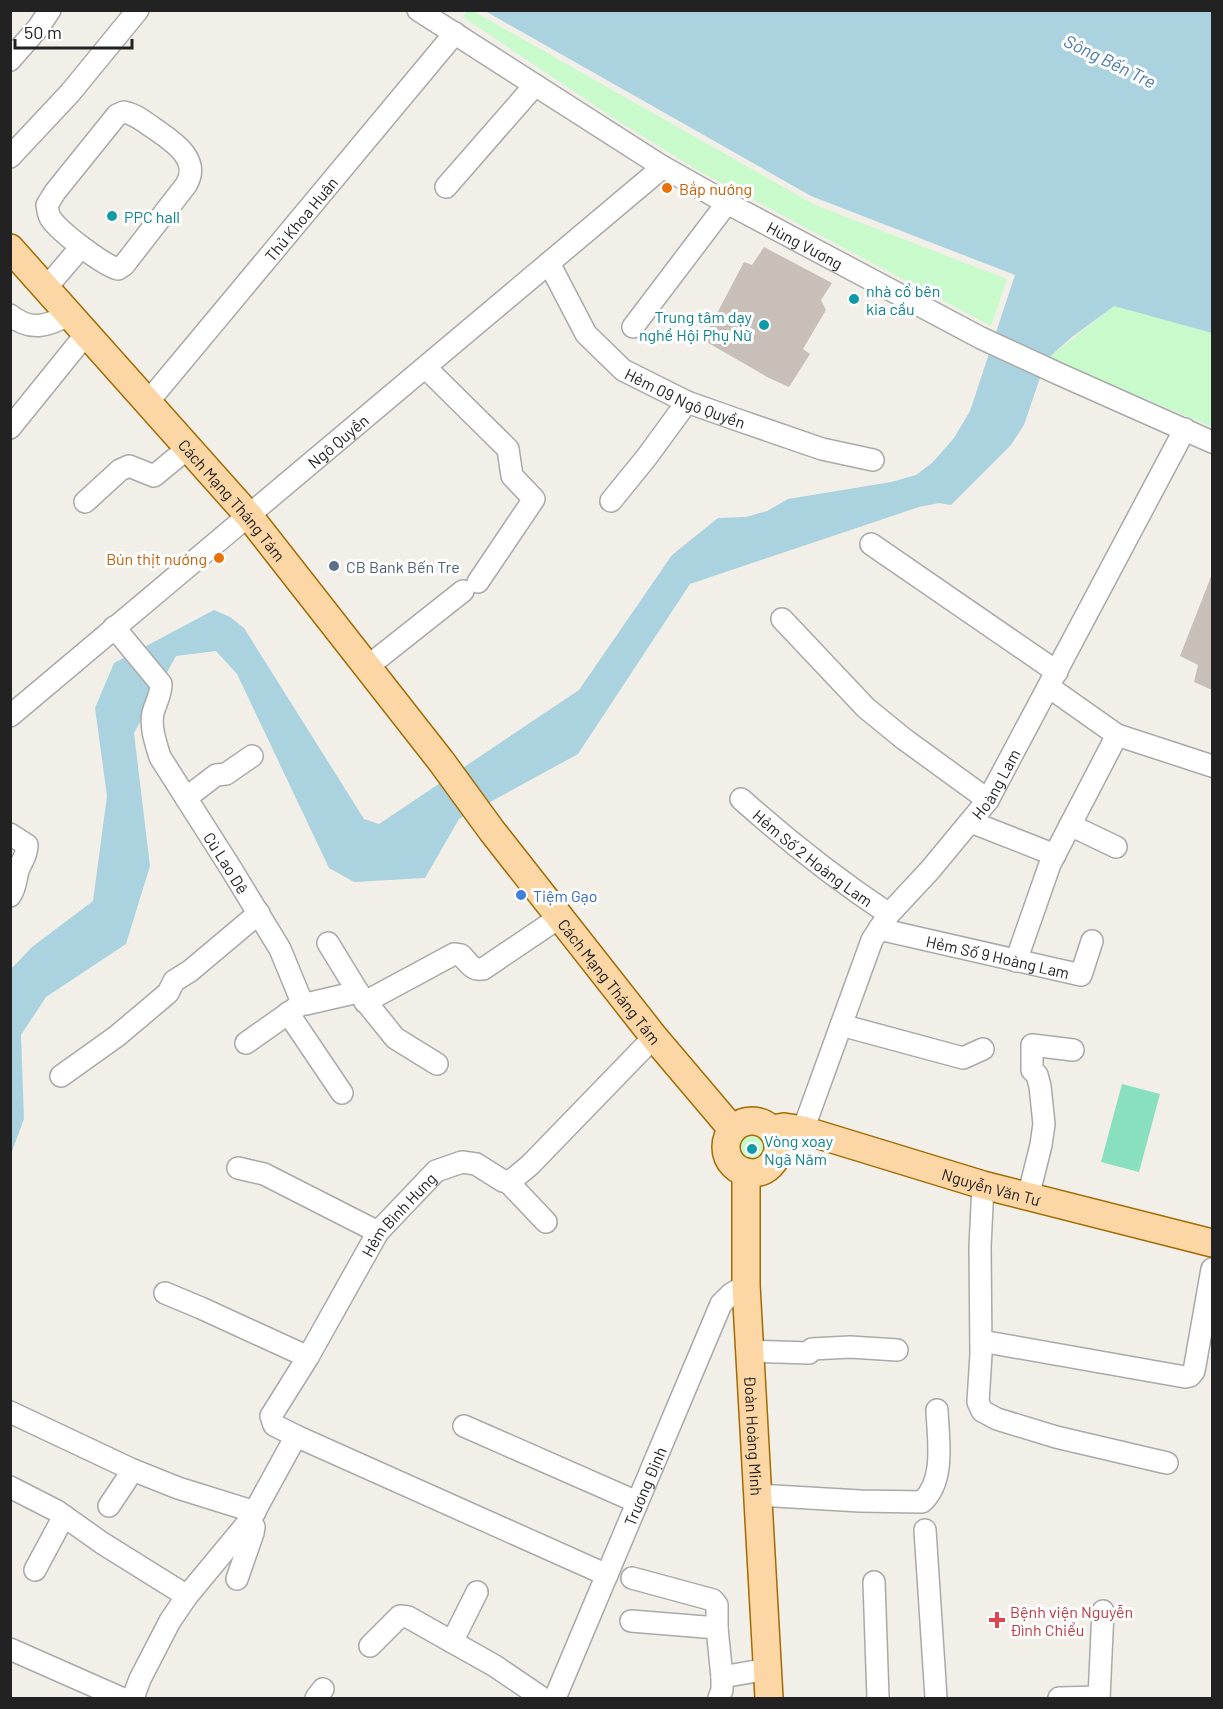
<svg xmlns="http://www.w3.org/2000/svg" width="1223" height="1709" font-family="Barlow,sans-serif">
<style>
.park{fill:#c8facc}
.pitch{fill:#88e0be}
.water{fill:#aad3df}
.building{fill:#c7bfb8}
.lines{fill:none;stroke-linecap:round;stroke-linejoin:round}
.minor-casing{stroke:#a9a9a9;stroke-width:24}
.major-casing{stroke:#a06b00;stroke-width:30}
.minor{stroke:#fff;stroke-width:21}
.major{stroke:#fcd6a4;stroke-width:27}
.food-dot{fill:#e8710a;stroke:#fff;stroke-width:2}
.culture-dot{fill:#0f9aa8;stroke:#fff;stroke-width:2}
.service-dot{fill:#5c6f8a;stroke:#fff;stroke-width:2}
.shop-dot{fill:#3f7fe0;stroke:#fff;stroke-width:2}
.health-dot{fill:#e0444e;stroke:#fff;stroke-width:2}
.labels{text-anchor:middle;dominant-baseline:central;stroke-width:6;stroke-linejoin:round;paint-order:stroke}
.food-label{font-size:16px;fill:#c56008;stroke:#fff;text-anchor:start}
.culture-label{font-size:16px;fill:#0d838f;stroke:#fff;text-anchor:start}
.street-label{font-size:16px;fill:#222;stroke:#fff}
.service-label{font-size:16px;fill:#4e5e75;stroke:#fff;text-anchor:start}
.shop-label{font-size:16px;fill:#366cbe;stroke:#fff;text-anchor:start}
.health-label{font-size:16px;fill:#be3a42;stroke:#fff;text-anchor:start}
.water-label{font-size:18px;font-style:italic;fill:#4a7aab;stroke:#fff}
</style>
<rect width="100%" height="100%" fill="#f2efe9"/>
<g class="park">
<path d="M466,11H473L815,205L1007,279L991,326L699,171L615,119L463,17Z"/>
<path d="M1114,306L1212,333V427L1048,358Z"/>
<circle cx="753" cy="1146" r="19"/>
</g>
<path class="pitch" d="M1122,1084L1160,1094L1139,1172L1101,1162Z"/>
<path class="water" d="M485,11H1212V333L1114,306L1072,337L1046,360L1024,425L1011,445L951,505L939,503L919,507L690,584L578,754L459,819L425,878L354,882L329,868L237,674L216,651L176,656L134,733L150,866L126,944L46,997L21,1035L24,1119L11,1154V969L32,947L93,901L107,796L95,708L114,663L214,610L230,617L244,628L364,819L379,824L579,690L672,555L718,518L746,517L767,511L788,499L891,482L916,475L932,463L954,438L970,411L1015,275L811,196Z"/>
<g class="building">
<path d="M764,247L832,283L821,300L826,310L803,349L810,354L789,387L769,378L703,340L744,262L752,265Z"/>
<path d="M1212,574V690L1194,682L1198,665L1180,656Z"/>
</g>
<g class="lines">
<defs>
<g id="minor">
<path id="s1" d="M418,10L663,167L727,203L981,338L1059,374L1212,442"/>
<path d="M10,60L38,28L50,10"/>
<path d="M124,112C135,114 143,121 152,127C171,140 202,159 186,185L124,265L118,269C103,265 60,232 51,219C48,215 48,209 47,205L55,192L117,115Z"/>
<path d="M10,157L70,93L138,10"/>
<path d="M446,187L535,85"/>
<path id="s2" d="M549,263L586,334L623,370L687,402L735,419L822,449L873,460"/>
<path d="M46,288L81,247"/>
<path d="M10,315C31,332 47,326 69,315"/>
<path d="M633,327L727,203"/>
<path d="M426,368L508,449L512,476L534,499L478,582"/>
<path id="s3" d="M147,403L455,33"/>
<path d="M10,428L86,334"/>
<path d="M611,501L646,458L687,402"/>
<path d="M85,502L120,470L129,466L154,476L188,448"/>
<path d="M871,544L1057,672"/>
<path d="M782,619L866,708L904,739L988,800"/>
<path id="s4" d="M114,627L161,684C161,695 156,702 153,713C150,727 156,744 160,757L230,867L280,949L301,1000L306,1004L358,992L328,943"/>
<path d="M367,667L463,591"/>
<path d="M1049,687L1117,735L1212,766"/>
<path id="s5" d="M10,716L663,167"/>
<path d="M186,798L216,775L226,774L252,756"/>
<path id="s6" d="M741,799C788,841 836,879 889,914"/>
<path d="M971,822L1055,855"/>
<path d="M1070,825L1116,847"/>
<path d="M10,834L27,845C27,855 23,859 19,868C15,878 17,886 10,896"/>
<path id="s7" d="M879,929L1081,975L1092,941"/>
<path d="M1016,961L1050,864L1117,735"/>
<path d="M358,992L395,1038L437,1064"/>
<path d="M365,1002L454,954L461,955C468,962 472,971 483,969L560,917"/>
<path d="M288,1013L342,1093"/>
<path d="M841,1025L963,1058L983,1049"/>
<path d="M246,1043L300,1005"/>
<path d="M61,1076L117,1036L168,993L174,981L190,971L259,913"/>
<path id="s8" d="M803,1130L872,940L889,914L930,870L988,800L1185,429"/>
<path d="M238,1168L264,1174L378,1232"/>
<path d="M507,1181L546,1222"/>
<path d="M983,1185L980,1247L981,1354L978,1402L982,1411L997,1419L1056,1437L1167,1463"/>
<path d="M1028,1197L1041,1145L1044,1124L1040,1086L1037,1075L1032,1070V1045L1073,1050"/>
<path d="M165,1293L201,1308L308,1357"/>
<path d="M981,1341L1185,1377L1190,1376L1194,1371L1212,1269"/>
<path d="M750,1351L809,1353L812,1349L850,1347L897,1350"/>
<path d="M10,1412L133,1470L178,1488L255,1512"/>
<path d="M464,1426L637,1502"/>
<path d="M10,1487L57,1511L102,1543L187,1596"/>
<path d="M758,1495L860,1501L922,1502C946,1480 938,1439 937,1410"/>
<path d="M109,1506L133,1470"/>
<path d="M925,1530L936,1698"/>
<path d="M35,1570L64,1516"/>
<path id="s9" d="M607,1575L296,1436L274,1425L271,1416L308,1357L378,1232L436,1171L462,1162L476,1164L503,1181L512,1180L530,1165L654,1037"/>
<path d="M632,1578L713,1600L717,1605V1628"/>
<path d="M237,1579L253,1533L254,1527L250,1520"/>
<path d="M874,1582L878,1698"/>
<path d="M631,1621L717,1628L722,1677L768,1669"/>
<path d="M452,1642L477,1592"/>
<path d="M370,1646L400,1616L408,1617L495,1666L542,1698"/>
<path d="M10,1649L121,1698"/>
<path d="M133,1698L140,1679L170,1621L187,1596L250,1520L296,1436"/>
<path d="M316,1698L323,1689"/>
<path id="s10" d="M555,1698L721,1304L731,1294L746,1285"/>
<path d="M719,1698L722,1690V1677"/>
<path d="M1059,1698L1099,1697"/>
<path d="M1099,1698L1103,1611"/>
</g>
<g id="major">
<path id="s11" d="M10,248L249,516L441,761L492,831L654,1037L732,1129"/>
<circle cx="752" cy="1147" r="26"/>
<path id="s12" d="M772,1129L784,1127L803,1130L983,1185L1212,1243"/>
<path id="s13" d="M746,1172V1285L769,1698"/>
</g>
</defs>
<use href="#minor" class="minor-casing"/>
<use href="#major" class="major-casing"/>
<use href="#minor" class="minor"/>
<use href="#major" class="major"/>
</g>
<g class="food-dot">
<circle cx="667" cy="188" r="6"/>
<circle cx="219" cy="558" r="6"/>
</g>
<g class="culture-dot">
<circle cx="112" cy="216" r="6"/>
<circle cx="854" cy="299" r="6"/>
<circle cx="764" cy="325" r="6"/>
<circle cx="752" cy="1149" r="6"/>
</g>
<circle class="service-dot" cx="334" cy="566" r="6"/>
<circle class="shop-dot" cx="521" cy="895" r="6"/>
<path class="health-dot" d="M994 1611h6v6h6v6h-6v6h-6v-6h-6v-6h6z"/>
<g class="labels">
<g class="food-label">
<text x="679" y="188">Bắp nướng</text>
<text x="207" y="558" text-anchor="end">Bún thịt nướng</text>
</g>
<g class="culture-label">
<text x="124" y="216">PPC hall</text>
<text x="866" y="290">nhà cổ bên<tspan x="866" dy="18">kia cầu</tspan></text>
<text x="752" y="316" text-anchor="end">Trung tâm dạy<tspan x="752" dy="18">nghề Hội Phụ Nữ</tspan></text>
<text x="764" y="1140">Vòng xoay<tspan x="764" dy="18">Ngã Năm</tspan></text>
</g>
<g class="street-label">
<text stroke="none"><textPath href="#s3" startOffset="240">Thủ Khoa Huân</textPath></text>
<text stroke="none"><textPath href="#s1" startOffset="453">Hùng Vương</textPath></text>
<text stroke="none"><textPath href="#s2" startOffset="200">Hẻm 09 Ngô Quyền</textPath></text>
<text stroke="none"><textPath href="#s5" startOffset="428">Ngô Quyền</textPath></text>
<text stroke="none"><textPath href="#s11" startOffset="336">Cách Mạng Tháng Tám</textPath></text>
<text stroke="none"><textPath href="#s8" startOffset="402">Hoàng Lam</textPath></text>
<text stroke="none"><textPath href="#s6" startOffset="93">Hẻm Số 2 Hoàng Lam</textPath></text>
<text stroke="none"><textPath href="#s4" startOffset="274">Cù Lao Dê</textPath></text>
<text stroke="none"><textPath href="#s7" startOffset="122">Hẻm Số 9 Hoàng Lam</textPath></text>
<text stroke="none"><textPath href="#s11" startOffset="948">Cách Mạng Tháng Tám</textPath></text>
<text stroke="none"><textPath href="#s12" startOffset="228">Nguyễn Văn Tư</textPath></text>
<text stroke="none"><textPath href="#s9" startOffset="614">Hẻm Bình Hưng</textPath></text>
<text stroke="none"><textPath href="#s13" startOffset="264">Đoàn Hoàng Minh</textPath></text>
<text stroke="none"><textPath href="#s10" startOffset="230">Trương Định</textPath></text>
</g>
<g class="service-label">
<text x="346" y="566">CB Bank Bến Tre</text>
</g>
<g class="shop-label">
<text x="533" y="895">Tiệm Gạo</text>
</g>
<g class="health-label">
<text x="1010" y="1611">Bệnh viện Nguyễn<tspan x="1010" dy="18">Đình Chiểu</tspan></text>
</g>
<g class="water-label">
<text transform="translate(1110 61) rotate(26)">Sông Bến Tre</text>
</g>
</g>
<rect width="1223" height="1709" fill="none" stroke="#222222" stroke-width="24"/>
<path d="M15 39v9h117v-9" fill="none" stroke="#222222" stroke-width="3"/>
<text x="24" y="39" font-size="18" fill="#222222" stroke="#ffffff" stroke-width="4.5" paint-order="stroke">50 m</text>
</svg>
